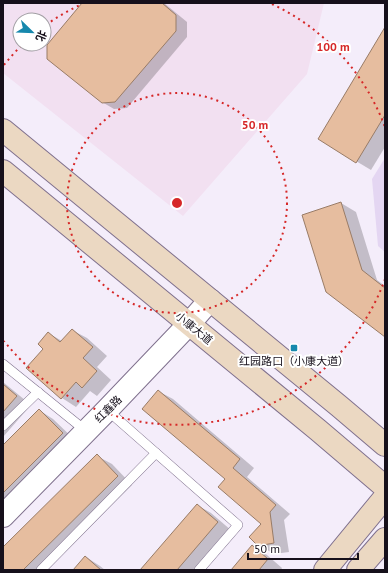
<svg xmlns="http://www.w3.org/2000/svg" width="388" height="573" font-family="'PT Sans','Noto Sans SC',sans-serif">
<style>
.commercial{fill:#f2e0f1;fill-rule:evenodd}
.green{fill:#e4d6f2}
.shadow{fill:#0003}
.building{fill:#e6bd9f;stroke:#997c67}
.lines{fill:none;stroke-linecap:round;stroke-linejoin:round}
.service-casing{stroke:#7f708d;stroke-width:10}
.tertiary-casing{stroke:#7f708d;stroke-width:24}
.secondary-casing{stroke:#7f708d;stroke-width:24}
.service{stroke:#fff;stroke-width:9}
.tertiary{stroke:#fff;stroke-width:22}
.secondary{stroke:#ebd8c2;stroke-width:22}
.ring{fill:none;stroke:#d62828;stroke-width:2;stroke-dasharray:2 4}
.poi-dot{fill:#1688ad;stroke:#fff;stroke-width:1.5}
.labels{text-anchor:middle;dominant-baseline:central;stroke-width:4;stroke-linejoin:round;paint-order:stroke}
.street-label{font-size:11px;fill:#16101b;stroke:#fff}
.poi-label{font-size:11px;fill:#16101b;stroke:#fff}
.centre{fill:#d62828;stroke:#fff;stroke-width:2}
.ring-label{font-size:12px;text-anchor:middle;font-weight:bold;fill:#d62828;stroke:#fff;stroke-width:4;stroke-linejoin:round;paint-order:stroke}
</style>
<rect width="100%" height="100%" fill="#f4edfa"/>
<path class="commercial" d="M3,3H324L307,74L183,216L3,73ZM20,20H44V44H20Z"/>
<path class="green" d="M385,158V252L378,246L372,179Z"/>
<g class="shadow">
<path d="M83,3H164L187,22V37L127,108L114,109L102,102Z"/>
<path d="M385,29V147L371,170L319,139Z"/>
<path d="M341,203L356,212L377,280L385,286V336L303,215Z"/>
<path d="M72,330L87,338L107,356L97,367L111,380L97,396L90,391L76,407L62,398L45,349L48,333L62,341Z"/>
<path d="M3,382L31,405L3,437Z"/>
<path d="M158,391L173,399L254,468L247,477L290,514L284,520L289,552L274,554L259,545L262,524Z"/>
<path d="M39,410L53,419L77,442L3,515V446Z"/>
<path d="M97,456L112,464L132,485L46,570H3V548Z"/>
<path d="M197,505L211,513L232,531L198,570H141Z"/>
<path d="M252,547L267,555L282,568L281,570H233Z"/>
<path d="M86,557L100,566L105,570H74Z"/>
</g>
<g class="building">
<path d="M82,3H162L176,15V31L115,102L102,103L47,59V45Z"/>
<path d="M385,27V115L356,163L318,139Z"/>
<path d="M341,202L362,270L385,288V337L326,292L302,215Z"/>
<path d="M72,329L93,347L83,358L97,371L82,388L76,382L61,399L26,368L43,349L38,344L48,332L60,342Z"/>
<path d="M3,384L17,396L3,412Z"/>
<path d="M158,390L240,459L233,468L276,505L270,512L274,543L258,546L249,537L261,524L218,487L225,479L142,409Z"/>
<path d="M39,409L63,433L3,493V445Z"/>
<path d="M97,454L118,476L23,570H3V547Z"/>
<path d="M197,504L218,522L177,570H140Z"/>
<path d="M252,545L268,559L259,570H231Z"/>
<path d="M85,556L101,570H73Z"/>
</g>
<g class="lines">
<defs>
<g id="service">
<path d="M3,364L86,431"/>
<path d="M107,410L238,525L199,570"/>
<path d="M3,426L38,392"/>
<path d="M41,570L156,453"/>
</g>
<path id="tertiary" d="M3,516L107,410L189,324L210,300"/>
<g id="secondary">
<path d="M3,130L339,406L385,445"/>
<path d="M3,171L318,430L385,487"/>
<path d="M325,570L385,497"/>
<path d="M358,570L385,539"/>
</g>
</defs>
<use href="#service" class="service-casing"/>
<use href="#tertiary" class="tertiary-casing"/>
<use href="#secondary" class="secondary-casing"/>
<use href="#service" class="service"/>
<use href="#tertiary" class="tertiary"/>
<use href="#secondary" class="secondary"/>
</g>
<g class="ring">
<circle cx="177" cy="203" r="110"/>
<path d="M385 279A221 221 0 0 1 4 341M4 65A221 221 0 0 1 23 44M46 25A221 221 0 0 1 82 4M272 4A221 221 0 0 1 385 127"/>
</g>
<rect class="poi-dot" x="290" y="344" width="8" height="8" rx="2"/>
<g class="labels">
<g class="street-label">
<text transform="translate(194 328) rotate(39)">小康大道</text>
<text transform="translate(108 409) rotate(-45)">红鑫路</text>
</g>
<g class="poi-label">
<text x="294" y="361">红园路口（小康大道）</text>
</g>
</g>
<circle cx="177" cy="203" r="6" class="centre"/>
<g class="ring-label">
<text x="333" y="51">100 m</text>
<text x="255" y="129">50 m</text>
</g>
<rect width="388" height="573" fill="none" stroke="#16101b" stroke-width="8"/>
<g transform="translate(32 32) rotate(113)"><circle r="19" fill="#ffffff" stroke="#a29fa4"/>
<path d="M0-3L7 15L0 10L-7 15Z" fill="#1688ad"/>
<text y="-6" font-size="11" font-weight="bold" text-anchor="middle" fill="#16101b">北</text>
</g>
<path d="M248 553v6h110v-6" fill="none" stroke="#16101b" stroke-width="2"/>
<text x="254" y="553" font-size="12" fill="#16101b" stroke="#ffffff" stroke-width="3" paint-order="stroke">50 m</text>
</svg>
